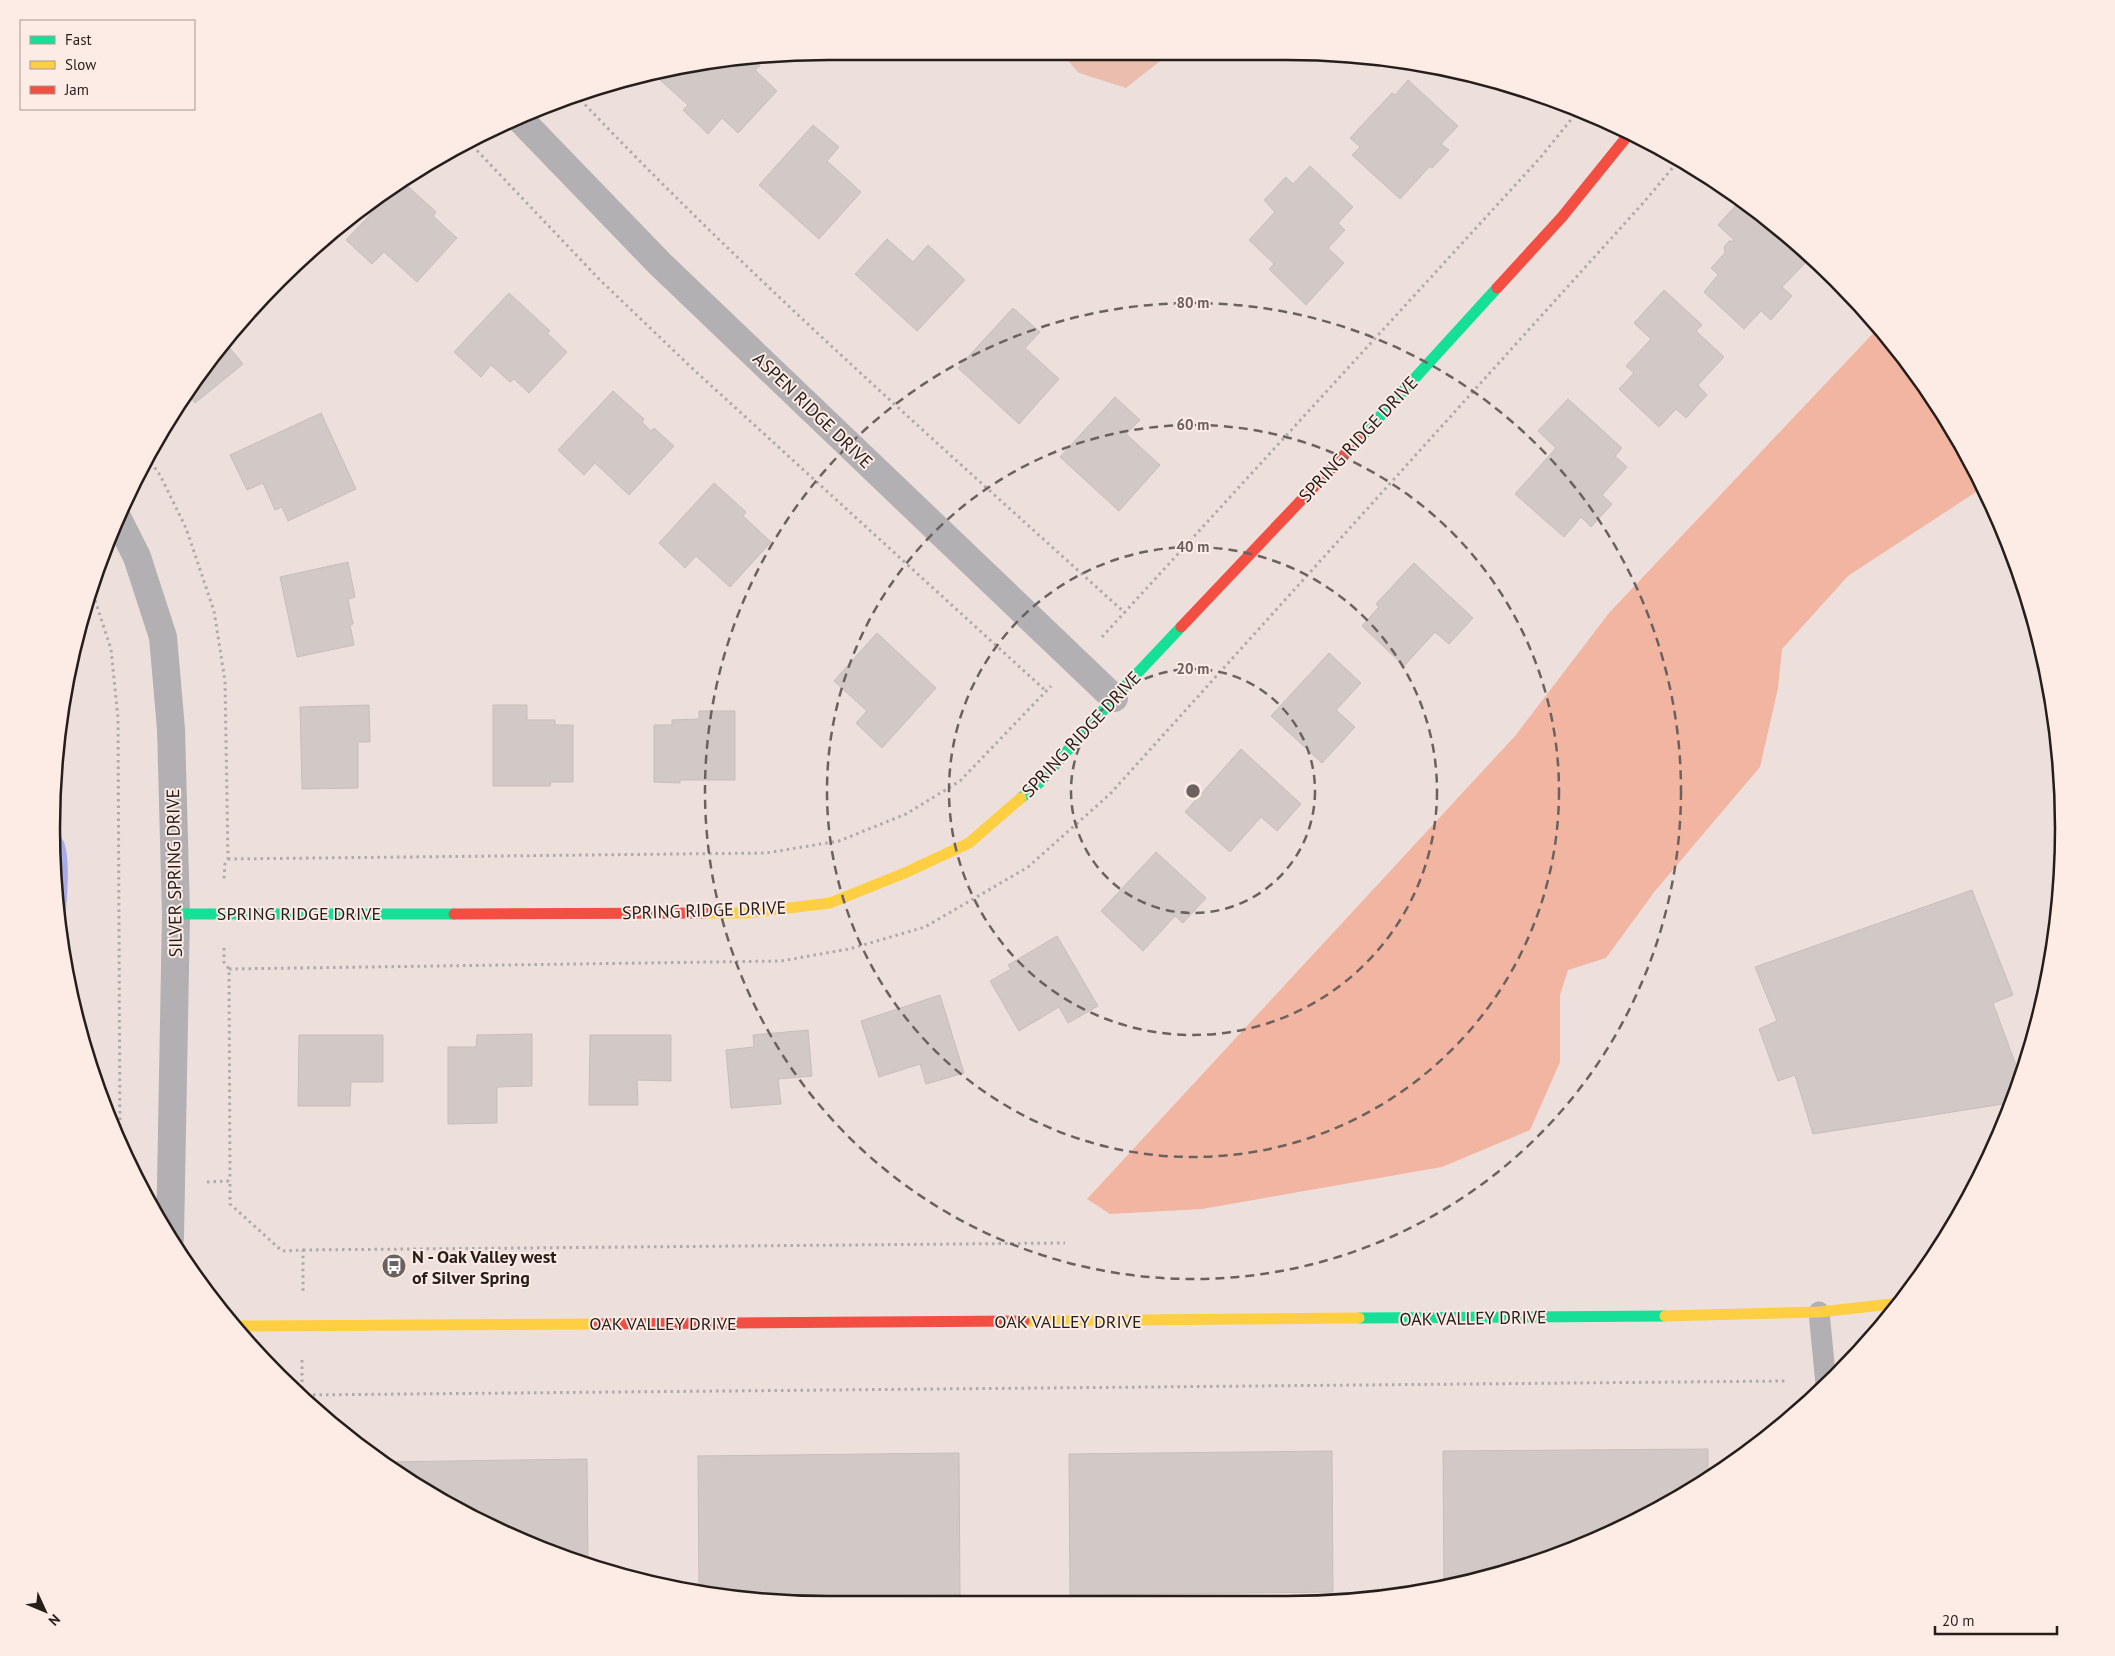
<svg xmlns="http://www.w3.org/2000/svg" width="2115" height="1656" font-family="'PT Sans',sans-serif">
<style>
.green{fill:#ebbdaf}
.forest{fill:#f1b5a2}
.water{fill:#a8abe6}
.building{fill:#d2c8c5;stroke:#c7bdba}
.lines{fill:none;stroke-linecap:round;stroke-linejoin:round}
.path{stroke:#aeaaa9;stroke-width:3;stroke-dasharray:2.5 4;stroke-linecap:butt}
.lane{stroke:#b2b0b2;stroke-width:21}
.street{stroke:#b2b0b2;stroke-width:28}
.fast{stroke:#16e098;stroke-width:11}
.slow{stroke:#ffcf43;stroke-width:11}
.jam{stroke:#f24e42;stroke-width:11}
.ring{fill:none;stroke:#6b625f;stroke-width:2.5;stroke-dasharray:9 6}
.labels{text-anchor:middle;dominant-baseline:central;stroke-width:4;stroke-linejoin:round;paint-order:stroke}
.street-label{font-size:18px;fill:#251e1b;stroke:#fdebe5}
.poi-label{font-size:18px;font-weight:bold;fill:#251e1b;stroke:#fdebe5;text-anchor:start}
.rim{fill:none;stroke:#251e1b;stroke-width:2.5}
.centre{fill:#6b625f;stroke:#fdebe5;stroke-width:2.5}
.ring-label{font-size:15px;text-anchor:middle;font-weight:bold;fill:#6b625f;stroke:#fdebe5;stroke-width:4;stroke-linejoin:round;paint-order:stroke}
</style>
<rect width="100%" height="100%" fill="#ede0dc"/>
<path class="green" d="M1169,54L1126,88L1079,73L1063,55Z"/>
<path class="forest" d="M1879,327L1960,439L1982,488L1848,576L1782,649L1778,688L1760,767L1655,891L1606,958L1568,970L1560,995V1062L1530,1130L1442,1167L1202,1209L1110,1214L1087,1199L1515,736L1609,613Z"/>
<path class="water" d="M51,827C55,831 61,836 64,842C72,862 66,922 61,943Z"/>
<g class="building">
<path d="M726,58H751L760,66L755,70L777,91L738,133L722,118L708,134L683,110L688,105L659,79L668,70Z"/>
<path d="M1408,80L1458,126L1441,144L1449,150L1432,168L1430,166L1400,199L1352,155L1360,147L1350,138L1392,93L1395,95Z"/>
<path d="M813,125L839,147L827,161L861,192L819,239L759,185Z"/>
<path d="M1310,166L1353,207L1338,223L1345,230L1328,248L1344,263L1306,305L1269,269L1274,264L1249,240L1275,212L1264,200L1286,177L1293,184Z"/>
<path d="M402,181L436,212L433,216L457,238L417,282L384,252L372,264L346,240Z"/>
<path d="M1740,201L1783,233L1782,234L1809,259L1782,287L1792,296L1771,320L1761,311L1744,329L1704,292L1718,275L1711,268L1725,253L1724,247L1729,241H1735L1718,225Z"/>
<path d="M887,239L913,262L928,245L965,280L917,331L855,274Z"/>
<path d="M1664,290L1702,325L1696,331L1724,357L1698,385L1707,395L1686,418L1676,409L1659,427L1619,389L1634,373L1626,366L1651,339L1634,323Z"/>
<path d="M509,293L550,331L547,333L567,352L529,393L514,379L510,382L491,365L481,377L454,352Z"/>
<path d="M1013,308L1040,332L1025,348L1059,379L1019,424L958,368Z"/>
<path d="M224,341L243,364L195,403L187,392L212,355Z"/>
<path d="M613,391L644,419L642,422L651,431L654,428L674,446L629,495L595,463L584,475L558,450Z"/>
<path d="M1115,397L1140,420L1126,434L1160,465L1119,511L1060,457Z"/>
<path d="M1568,399L1622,448L1615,456L1627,467L1602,495L1612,504L1591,527L1581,517L1564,537L1515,494L1556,448L1538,431Z"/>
<path d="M321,413L356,489L288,521L282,507L275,510L263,483L247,490L230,455Z"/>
<path d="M714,483L746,512L743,516L771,542L730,587L696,556L685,568L659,543Z"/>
<path d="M348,562L355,597L348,599L353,624L350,625L354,645L297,657L280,577Z"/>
<path d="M1414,563L1473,618L1449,644L1435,632L1404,666L1362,626L1379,607L1376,604Z"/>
<path d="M877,633L936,688L882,748L856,723L867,711L834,681Z"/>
<path d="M1329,653L1361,683L1336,710L1355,727L1322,763L1271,716Z"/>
<path d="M369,705L370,742H358V788L302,789L300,707Z"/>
<path d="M493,705H527V720H555V725H573V782H551L550,786H493Z"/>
<path d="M699,711H735V780H680V783L654,782V725H672V720L699,719Z"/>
<path d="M1241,749L1301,804L1277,831L1261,817L1230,852L1185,812Z"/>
<path d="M1156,852L1206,898L1183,923L1175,916L1143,951L1101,911Z"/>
<path d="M1972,890L2013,995L1993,1003L2020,1076L2009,1103L1813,1134L1795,1075L1778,1081L1759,1029L1777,1021L1755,967Z"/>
<path d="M1057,936L1098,1006L1068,1023L1059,1007L1019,1031L990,981L1011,969L1008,965Z"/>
<path d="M940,995L964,1073L926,1084L920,1064L879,1077L861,1021Z"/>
<path d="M808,1030L812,1076L778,1079L781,1104L731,1108L726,1050L754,1047L753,1035Z"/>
<path d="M532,1034V1086L497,1087V1123L448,1124V1047H476L477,1035Z"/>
<path d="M299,1035H383V1082H351L350,1106H298Z"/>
<path d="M590,1035H671V1081L637,1080L638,1105H589Z"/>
<path d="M1708,1449V1477L1676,1501L1536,1564L1444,1588L1443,1451Z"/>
<path d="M1332,1451L1333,1592L1070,1595L1069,1454Z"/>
<path d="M959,1453L960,1595L747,1597L699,1592L698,1456Z"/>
<path d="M587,1459L588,1563L530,1546L396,1474L382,1462Z"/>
</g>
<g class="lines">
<g class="path">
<path d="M576,95C749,278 939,444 1125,613"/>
<path d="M468,141L599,279L694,370L1046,691"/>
<path d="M147,457L160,475L186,528L214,611L225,681L228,859L225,864L224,879"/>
<path d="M91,588L111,649L118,718L120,1144"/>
<path d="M1102,637L1540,158L1578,111"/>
<path d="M228,859L766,853L839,841L906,814L960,781L1051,686"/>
<path d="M224,948V962L229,969L230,1181"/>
<path d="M229,969L781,961L849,949L925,927L1028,867L1110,794L1644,202L1680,159"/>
<path d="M207,1182L230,1181V1204L282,1251L303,1250V1291"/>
<path d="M303,1250L1065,1243"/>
<path d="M300,1395L1785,1381"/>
<path d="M302,1395V1360"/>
</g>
<path class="lane" d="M1819,1312L1826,1384"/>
<g class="street">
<path d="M518,117L660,264L1114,698"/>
<path d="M117,517L137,557L163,637L171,729L176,914L170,1238"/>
</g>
<g class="fast">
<path d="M1363,435L1497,288"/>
<path d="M1021,798L1039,783L1114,698L1181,627"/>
<path d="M176,914H454"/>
<path d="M1359,1318L1665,1316"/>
</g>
<g class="slow">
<path d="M705,913H747L830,903L907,872L969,843L1021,798"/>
<path d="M1665,1316L1819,1312L1901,1303"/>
<path d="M1024,1321L1359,1318"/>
<path d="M234,1326L595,1324"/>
</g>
<g class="jam">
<path d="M1497,288L1562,217L1629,134"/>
<path d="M1181,627L1363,435"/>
<path d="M454,914L705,913"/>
<path d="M595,1324L1024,1321"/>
</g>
</g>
<g class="ring">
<circle cx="1193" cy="791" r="122"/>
<circle cx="1193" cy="791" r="244"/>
<circle cx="1193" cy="791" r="366"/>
<circle cx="1193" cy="791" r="488"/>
</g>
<defs>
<symbol id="bus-disc" viewBox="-11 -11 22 22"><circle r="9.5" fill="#6b625f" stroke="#fdebe5"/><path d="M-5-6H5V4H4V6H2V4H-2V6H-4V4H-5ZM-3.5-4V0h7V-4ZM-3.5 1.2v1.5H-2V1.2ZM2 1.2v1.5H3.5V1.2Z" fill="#fff"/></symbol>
</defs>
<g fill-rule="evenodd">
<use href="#bus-disc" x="380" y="1252" width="28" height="28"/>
</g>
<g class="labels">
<g class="street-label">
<text transform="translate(813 410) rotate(44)">ASPEN RIDGE DRIVE</text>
<text transform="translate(1358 439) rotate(-47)">SPRING RIDGE DRIVE</text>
<text transform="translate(1081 734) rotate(-47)">SPRING RIDGE DRIVE</text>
<text transform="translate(174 873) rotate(-91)">SILVER SPRING DRIVE</text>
<text transform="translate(704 910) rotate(-2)">SPRING RIDGE DRIVE</text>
<text x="299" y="913">SPRING RIDGE DRIVE</text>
<text transform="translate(1473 1318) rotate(-1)">OAK VALLEY DRIVE</text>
<text x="1068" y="1321">OAK VALLEY DRIVE</text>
<text x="663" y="1323">OAK VALLEY DRIVE</text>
</g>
<g class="poi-label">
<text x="412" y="1256">N - Oak Valley west<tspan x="412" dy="21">of Silver Spring</tspan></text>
</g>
</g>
<path d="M0 0H2115V1656H0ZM828 60H1287A768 768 0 0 1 2055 828V828A768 768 0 0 1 1287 1596H828A768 768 0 0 1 60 828V828A768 768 0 0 1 828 60Z" fill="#fdebe5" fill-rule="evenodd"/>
<path class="rim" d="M828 60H1287A768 768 0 0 1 2055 828V828A768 768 0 0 1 1287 1596H828A768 768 0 0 1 60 828V828A768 768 0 0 1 828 60Z"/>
<circle cx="1193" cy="791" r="8" class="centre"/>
<g class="ring-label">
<text x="1193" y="308">80 m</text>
<text x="1193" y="430">60 m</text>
<text x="1193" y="552">40 m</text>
<text x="1193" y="674">20 m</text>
</g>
<rect x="20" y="20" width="175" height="90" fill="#fdebe5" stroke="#a79994"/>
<rect x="30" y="36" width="25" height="8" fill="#16e098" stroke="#a79994"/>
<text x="65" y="45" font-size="15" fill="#251e1b">Fast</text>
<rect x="30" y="61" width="25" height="8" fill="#ffcf43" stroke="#a79994"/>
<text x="65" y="70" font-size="15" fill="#251e1b">Slow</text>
<rect x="30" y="86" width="25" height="8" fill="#f24e42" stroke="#a79994"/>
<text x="65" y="95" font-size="15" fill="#251e1b">Jam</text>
<g transform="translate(45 1611) rotate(134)" stroke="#fdebe5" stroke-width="4" paint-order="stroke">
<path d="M0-4L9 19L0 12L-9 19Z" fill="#251e1b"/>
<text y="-8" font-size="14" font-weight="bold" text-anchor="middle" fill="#251e1b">N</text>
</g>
<path d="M1935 1626v8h122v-8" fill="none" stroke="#251e1b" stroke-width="2.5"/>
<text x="1942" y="1626" font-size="15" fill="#251e1b" stroke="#fdebe5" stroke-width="4" paint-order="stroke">20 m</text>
</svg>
